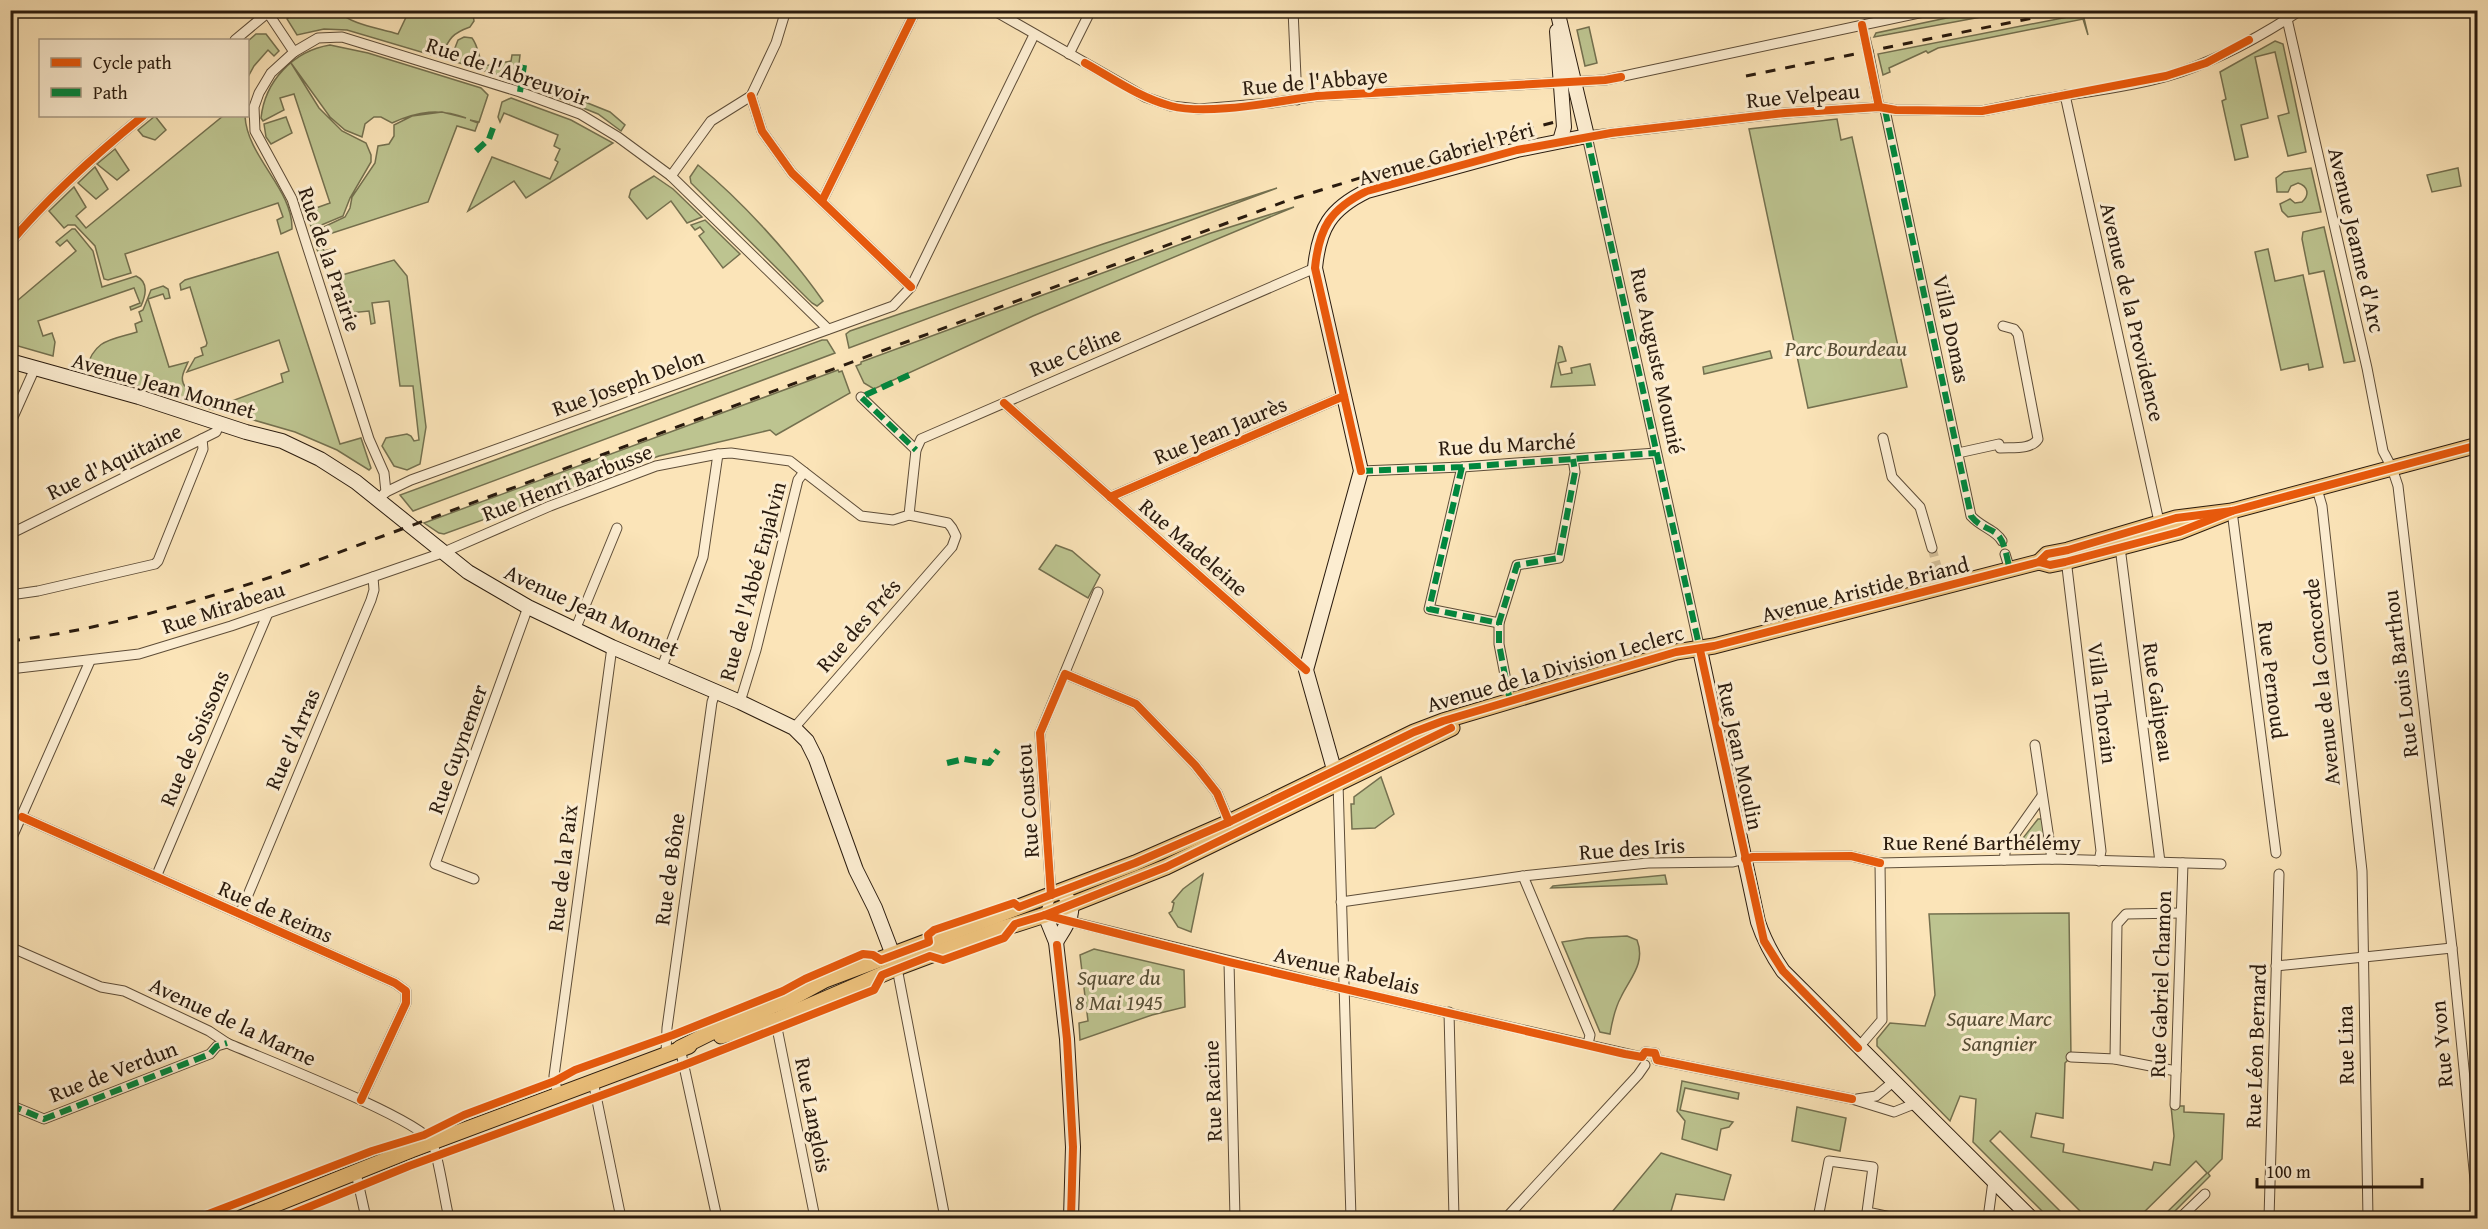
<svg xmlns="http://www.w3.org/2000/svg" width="2488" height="1229" font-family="'Gentium Book Plus',serif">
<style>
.green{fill:#bdc490;stroke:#74704f;stroke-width:1.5}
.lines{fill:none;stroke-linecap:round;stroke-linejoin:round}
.street-tunnel{stroke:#d1bc96;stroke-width:9;stroke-dasharray:9 4.5;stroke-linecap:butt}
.street-casing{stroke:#5e4d38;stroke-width:11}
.secondary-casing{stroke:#2a1b0e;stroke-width:16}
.primary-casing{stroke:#2a1b0e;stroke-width:17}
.street{stroke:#fcedd1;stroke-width:9}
.secondary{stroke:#fcedd1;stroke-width:14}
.primary{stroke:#eec27c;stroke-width:15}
.rail{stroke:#2a1b0e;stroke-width:3;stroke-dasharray:10 10;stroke-linecap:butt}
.street-bridge-casing{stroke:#5e4d38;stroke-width:11;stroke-linecap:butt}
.street-bridge{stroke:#fcedd1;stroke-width:9}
.quiet{stroke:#00873e;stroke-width:6;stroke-dasharray:12 6;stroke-linecap:butt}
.cycleway-casing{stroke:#fcedd1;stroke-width:11}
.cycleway{stroke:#e8590c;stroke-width:8}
.labels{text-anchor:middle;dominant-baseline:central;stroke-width:6;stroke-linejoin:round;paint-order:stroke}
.street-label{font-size:22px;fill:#2a1b0e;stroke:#fcedd1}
.park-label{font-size:22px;font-style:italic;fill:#564e35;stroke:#fcedd1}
</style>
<rect width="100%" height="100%" fill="#fbe4b8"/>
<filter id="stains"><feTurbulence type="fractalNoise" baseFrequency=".00333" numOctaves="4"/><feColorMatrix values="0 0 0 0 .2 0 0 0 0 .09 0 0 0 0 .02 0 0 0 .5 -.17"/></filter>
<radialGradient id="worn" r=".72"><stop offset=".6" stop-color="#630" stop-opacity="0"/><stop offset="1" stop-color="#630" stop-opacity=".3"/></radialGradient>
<g class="green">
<path d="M1984,10L2013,11L1874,37L1876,33Z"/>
<path d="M482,11V13L473,14L474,21L470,27C453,33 449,38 442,55L438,57L347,30L324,29L297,35L287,19L296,11H338C351,25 380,28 398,34L409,11Z"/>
<path d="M2083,14L2088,35L2083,19L1938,48L1928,53L1926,51L1889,68L1890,72L1883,75L1878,54Z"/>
<path d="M1589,27L1597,63L1585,66L1577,30Z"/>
<path d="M256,34H266L279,51L274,56L268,50L254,66L248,77V41Z"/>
<path d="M464,37L472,38C479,47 478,58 484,66L511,61L512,55H520L517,81L456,62L453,53L458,40Z"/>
<path d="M2275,41L2283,44L2306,152L2288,156L2278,116L2289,113L2275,52L2255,57L2268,118L2241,125L2248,157L2235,160L2222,101L2226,99L2220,72Z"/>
<path d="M330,45L368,53L481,88L488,95L479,122L470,120L478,123L475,131L457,126L428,202L320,237L324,251L332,249L333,252L323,255L318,252L311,233L345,217L350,208L352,197L375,163L378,146L389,144L394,136V125L412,116L442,112L466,118C440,108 418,111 392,123L381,117H374L365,124L362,137L345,130L330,117L291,63L319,108L342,131L366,143L371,155V162L350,198L343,216L312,229L302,202L313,200L316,208L330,203L294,94L280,98L284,110L263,121L261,118C265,81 293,51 330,45Z"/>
<path d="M530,80L610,112L625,125L621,131L598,114L531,87Z"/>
<path d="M511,98L571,120L613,143L526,198L514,181L468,211L492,157L550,179L558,162L555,160L560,149L554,146L558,135L504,113L500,122L498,117L502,102Z"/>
<path d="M155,116L166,130L155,140L143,136L138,130Z"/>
<path d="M223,116H245C247,157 293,189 292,229L281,234L277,220L283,217L278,203L125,254L131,273L108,280L104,279L95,246L75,225H68L64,228L49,211L74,187L86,207L76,216L86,228Z"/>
<path d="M286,117L292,133L271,144L266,137L264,124Z"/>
<path d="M1837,119L1841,140L1852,137L1907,387L1808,408L1749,129Z"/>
<path d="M115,149L129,170L117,180L97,164Z"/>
<path d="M698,165C741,200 791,255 823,301L817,306L812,303L691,183L690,177Z"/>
<path d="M95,167L108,189L96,199L78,183Z"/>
<path d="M2311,168L2321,212L2288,217L2282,211L2280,204L2290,199L2295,203L2302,202C2310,195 2308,186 2298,183L2291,186L2288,192H2277L2276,178L2284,172Z"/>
<path d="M2458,168L2461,186L2432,192L2427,175Z"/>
<path d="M654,176L673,189L702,217L687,223L671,201L647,219L629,197L631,190Z"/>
<path d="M1277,188L849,348L846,334L850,331L1103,244Z"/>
<path d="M1294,207L1033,316L874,389L864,383L856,366L861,364V362L1211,233Z"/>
<path d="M705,220L740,254L723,268L699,236L704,232L700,227L695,230L691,225Z"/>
<path d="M2324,227L2355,361L2344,363L2324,271L2309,274L2302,239L2303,232Z"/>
<path d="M72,229H75L93,251L102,287L136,276C149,282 146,295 141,306L131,310L130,307L140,303L134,288L38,321L43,336L52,333L55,342L53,356L11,344V306L76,251L67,240L60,246L56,242Z"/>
<path d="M2268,249L2275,281L2303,275L2323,367L2309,370L2308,364L2281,370L2255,252Z"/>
<path d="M278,252L340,444L361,438L371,468L369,470L337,450L295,432L226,412L229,402L283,382L281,374L289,371L279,340L187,372L195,358L203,355L201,348L206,346L207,343L190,287L181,290L180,284L185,280Z"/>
<path d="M394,260L407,276L426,427L420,464L407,470L394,466L382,446L386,438L407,434L411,436L414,441L419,440L413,386H400L389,301L372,303L375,323L371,324L369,311L349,313L337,279L342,275Z"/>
<path d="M163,286L168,289L170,298L165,299L163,294L148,299L169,367L188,362C184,372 178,379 187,389L217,400L214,410L86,369C95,339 110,340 137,332L135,324L142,321L139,312L143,310L151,290Z"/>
<path d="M822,340H827L835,353L413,511L400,495Z"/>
<path d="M1559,346L1562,347L1566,361L1558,363L1561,375L1572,373L1571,368L1590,364L1595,385L1551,387Z"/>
<path d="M1770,351L1772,358L1704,374L1703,367Z"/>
<path d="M838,370L839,372L842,371L850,393L776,435L770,430L659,456L444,534L439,533L424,523Z"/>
<path d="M1056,545L1072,551L1100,575L1088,598L1039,569Z"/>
<path d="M1381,777L1394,814L1375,828L1352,829L1351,804H1354V797Z"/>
<path d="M2038,819H2042L2048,846L2016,847Z"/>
<path d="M1203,874L1191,932L1178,927L1169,913L1172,911L1174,903L1172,902L1183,889Z"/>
<path d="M1665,875L1667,884L1551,888L1553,886Z"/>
<path d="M2069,913L2071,1057L2065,1063L2063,1118L2036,1113L2031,1137L2064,1144L2063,1152L2152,1170L2154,1162L2170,1165L2174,1136L2171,1106H2184V1112L2224,1114L2222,1159L2208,1173L2210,1176L2168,1218H2161L2207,1173L2196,1161L2138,1218H2087L2000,1131L1990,1141L2067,1218H2049L1973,1142L1976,1099L1960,1096L1950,1121L1877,1046V1039L1890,1023L1925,1026L1935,995L1929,914Z"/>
<path d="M1627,936L1637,940C1646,963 1630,978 1621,997C1615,1008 1612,1022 1610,1034L1600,1032L1562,942L1587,938Z"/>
<path d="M1094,949L1184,970L1185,1007L1152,1015L1080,1040L1079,1023L1088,1021L1080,955Z"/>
<path d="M1682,1081L1739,1093L1738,1099L1685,1088L1680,1110L1733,1122L1729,1127L1721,1129L1717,1150L1682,1139L1685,1121L1677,1111Z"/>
<path d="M1797,1107L1846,1118L1840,1151L1792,1141Z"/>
<path d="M1661,1153L1731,1175L1724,1200L1676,1194L1669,1218H1607Z"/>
</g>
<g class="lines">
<path class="street-tunnel" d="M1932,548L1939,574"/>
<defs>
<g id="street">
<path d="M993,10L1145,97L1171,106L1199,109L1271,103L1317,96L1605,80L1933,10"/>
<path d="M1293,10L1297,100"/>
<path d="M268,13L294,52L318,38L342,37L520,92L580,114L618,137L671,176L828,329"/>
<path d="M2287,19L2367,368L2383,451L2392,468L2398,486L2452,948L2478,1210"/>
<path d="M235,40L271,10"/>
<path d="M294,52L271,73L259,93L254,107L255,131L292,199L369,439L384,473L386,492"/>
<path d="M1069,54L1091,10"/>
<path d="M1869,55L1879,107"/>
<path d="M2065,95L2160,526"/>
<path d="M751,96L762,131L792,173L911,287"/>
<path d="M2027,102C2074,93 2123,89 2168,76C2215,62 2260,37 2301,10"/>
<path d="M1885,110L1971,516C1982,528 1996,530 2002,541"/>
<path d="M671,176L711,121L751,96L776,43L786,10"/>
<path d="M822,201L916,10"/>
<path d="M10,243C50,195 95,155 143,116"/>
<path d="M861,397L916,450"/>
<path d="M1004,403L1306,670"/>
<path d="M10,424L35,368"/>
<path d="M1883,438L1892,477L1920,507L1932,548"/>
<path d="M1958,453L1999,444L2000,448C2012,447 2031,450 2038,439L2018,334L2014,329L2003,326"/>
<path d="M1462,467L1429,609L1499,623"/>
<path d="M1361,471L1462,467L1656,453"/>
<path d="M2317,489L2322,506L2362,871L2368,1218"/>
<path d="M1110,497L1344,396"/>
<path d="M378,499L386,492L411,480L893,306L911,287L1034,35"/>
<path d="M2232,511L2276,853"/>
<path d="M909,515L916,450L921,439L1315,268"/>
<path d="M10,534L216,432L220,423"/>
<path d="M2120,547L2160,862"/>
<path d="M2005,554L2010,570"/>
<path d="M2066,559L2101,851L2099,861"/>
<path d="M1939,574L1943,588"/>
<path d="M1098,592L1040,733L1051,895L1045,915L1356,992L1642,1057"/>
<path d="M10,595L38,591L155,564L158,561L203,449L202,439"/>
<path d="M575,630L617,528"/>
<path d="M1700,650L1587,136L1785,113L1879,107L1896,110L1982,111L2022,103"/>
<path d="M662,667L703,557L718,454"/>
<path d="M10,669L139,654L231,626L442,553L550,506L656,466L718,454L731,453L790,461L861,516L893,520L909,515L948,523L952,528L956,536L952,547L794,728"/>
<path d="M1065,674L1136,704L1195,765L1217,793L1230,824"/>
<path d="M1509,696L1499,644V623L1517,565L1559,558L1575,472L1573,459"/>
<path d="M740,702L756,650L798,480L804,472"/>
<path d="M2035,745L2052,859"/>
<path d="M1338,783L1351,1218"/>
<path d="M22,817L395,983L406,991V1003L361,1100"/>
<path d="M10,842L90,661"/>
<path d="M2004,860L2006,847L2042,796"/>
<path d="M1523,876L1590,1035L1588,1044"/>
<path d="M156,877L268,613"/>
<path d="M474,879L435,864L528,607"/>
<path d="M1341,902L1523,876L1648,863L1733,862L1753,857L1851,856L1880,863L2052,859L2221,864"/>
<path d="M240,914L371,600L374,590L373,577"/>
<path d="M10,947L101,987L124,991L209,1031L227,1043C261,1058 417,1118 432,1142C438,1153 445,1203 449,1218"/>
<path d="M1229,962L1235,1218"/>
<path d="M2276,966L2452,948"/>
<path d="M897,968L945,1218"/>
<path d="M1449,1012L1454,1218"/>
<path d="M779,1019L777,1028L815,1218"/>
<path d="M680,1048L717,1218"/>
<path d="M1858,1048L1882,1020L1880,863"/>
<path d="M666,1054L667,1028L712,702L716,691"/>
<path d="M1642,1057L1645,1052L1655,1053L1657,1060"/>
<path d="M2071,1057L2115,1059L2176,1071"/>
<path d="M2115,1059L2117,924L2126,914L2181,913"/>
<path d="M1657,1060L1852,1099L1894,1112L1914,1104"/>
<path d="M593,1081L621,1218"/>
<path d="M558,1095L554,1076L612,647"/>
<path d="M1857,1099L1876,1096L1893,1082"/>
<path d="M10,1105L44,1119L210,1054L217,1046L227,1043"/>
<path d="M2175,1105L2183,863"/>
<path d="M356,1173L366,1218"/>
<path d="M1506,1218L1638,1075L1645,1065"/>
<path d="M1818,1218L1829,1161L1873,1167L1867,1212L1895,1218"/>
<path d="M1988,1218L1993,1181"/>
<path d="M2180,1218L2205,1194"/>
<path d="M2269,1218L2279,874"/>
</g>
<g id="secondary">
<path d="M1557,31L1564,127L1560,141"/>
<path d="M10,361L139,397L246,432L282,441L320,459L356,482L468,572L528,607L612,647L740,702L794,728L807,741L816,759L856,870L875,908L896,963"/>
<path d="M1700,650L1758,922C1764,940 1772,955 1783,971L2031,1218"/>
<path d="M1337,780L1306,670L1361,471L1315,268C1319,228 1330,209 1367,191L1517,150L1587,136L1557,10"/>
<path d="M1045,915L1056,942L1067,1039L1073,1147L1071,1218"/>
<path d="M1056,942C1064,928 1080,910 1065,896"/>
</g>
<g id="primary">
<path d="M2039,562L2047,554L2068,550L2176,518L2232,511L2478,445"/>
<path d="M721,1036L779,1019L897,968L998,930L1045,915L1166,867L1452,728"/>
<path d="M680,1048L740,1018L790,999L825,980L1135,863L1229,822L1414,732L1443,721L1676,652L1714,646L2039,562L2050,565L2065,562L2179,532L2232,511"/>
<path d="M241,1218L411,1150L689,1046"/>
</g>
</defs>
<use href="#street" class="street-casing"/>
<use href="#secondary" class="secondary-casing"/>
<use href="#primary" class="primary-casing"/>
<use href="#street" class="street"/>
<use href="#secondary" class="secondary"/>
<use href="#primary" class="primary"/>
<g class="rail">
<path d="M1746,76L2072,10"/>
<path d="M10,641C105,629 196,602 286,572L1289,200L1453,149L1555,122"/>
</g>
<defs>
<path id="street-bridge" d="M1865,38L1869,55"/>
</defs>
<use href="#street-bridge" class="street-bridge-casing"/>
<use href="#street-bridge" class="street-bridge"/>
<g class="quiet">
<path d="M520,92L524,65"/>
<path d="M1885,110L1971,516C1980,527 1985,526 1996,533C2005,540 2007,560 2010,570"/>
<path d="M1587,136L1700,650"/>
<path d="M476,151L489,139L493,128"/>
<path d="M909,375L861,397L916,450"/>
<path d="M1462,467L1429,609L1499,623"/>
<path d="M1361,471L1462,467L1656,453"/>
<path d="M1509,696L1499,644V623L1517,565L1559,558L1575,472L1573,459"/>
<path d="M947,763L964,759L989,763L998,750"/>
<path d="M10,1105L44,1119L210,1054L217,1046L227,1043"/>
</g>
<defs>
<g id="cycleway">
<path d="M1862,25L1879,107"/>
<path d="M1085,63C1112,78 1140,98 1171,106C1209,116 1277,101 1317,96L1605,80L1621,77"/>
<path d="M751,96L762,131L792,173L911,287"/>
<path d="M822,201L916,10"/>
<path d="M10,243C50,195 95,155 143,116"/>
<path d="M1004,403L1306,670"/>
<path d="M1361,471L1315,268C1319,228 1330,209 1367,191L1517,150L1611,133L1785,113L1879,107L1896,110L1982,111L2166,76L2206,63L2249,40"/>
<path d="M1110,497L1344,396"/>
<path d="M2039,562L2047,554L2068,550L2176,518L2232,511L2478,445"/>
<path d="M1700,650L1764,941L1783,971L1858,1048"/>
<path d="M22,817L395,983L406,991V1003L361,1100"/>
<path d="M1745,859L1753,857L1851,856L1880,863"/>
<path d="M1051,895L1040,733L1065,674L1136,704L1195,765L1217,793L1229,822"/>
<path d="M1045,915L1229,962L1625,1054L1642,1057L1645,1052L1655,1053L1657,1060L1852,1099"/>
<path d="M1057,945L1067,1039L1073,1147L1071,1218"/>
<path d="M198,1218L372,1151L424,1135L464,1115L555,1081L575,1070L673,1035L783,991L805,979L863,954L873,955L881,960L929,942L928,935L934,930L1014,903L1019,907L1135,863L1229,822L1414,732L1443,721L1676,652L1714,646L2039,562L2050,565L2065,562L2179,532L2232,511"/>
<path d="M282,1218L409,1166L684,1065L874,990L882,975L930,956L943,960L1004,938L1015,924L1045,915L1166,867L1451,728"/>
</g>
</defs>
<use href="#cycleway" class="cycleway-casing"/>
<use href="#cycleway" class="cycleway"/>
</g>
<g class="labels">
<g class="street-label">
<text transform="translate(508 71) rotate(19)">Rue de l'Abreuvoir</text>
<text transform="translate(1315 81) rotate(-5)">Rue de l'Abbaye</text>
<text transform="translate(1803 95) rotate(-5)">Rue Velpeau</text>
<text transform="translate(1446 153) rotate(-16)">Avenue Gabriel Péri</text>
<text transform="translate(2357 240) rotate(77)">Avenue Jeanne d'Arc</text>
<text transform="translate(330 259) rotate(71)">Rue de la Prairie</text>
<text transform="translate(2133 312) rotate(77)">Avenue de la Providence</text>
<text transform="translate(1952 329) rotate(78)">Villa Domas</text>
<text transform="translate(1075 351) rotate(-23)">Rue Céline</text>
<text transform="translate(1658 361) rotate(78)">Rue Auguste Mounié</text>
<text transform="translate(628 382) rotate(-20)">Rue Joseph Delon</text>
<text transform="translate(164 385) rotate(16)">Avenue Jean Monnet</text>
<text transform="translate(1220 430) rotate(-23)">Rue Jean Jaurès</text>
<text transform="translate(1507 444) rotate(-3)">Rue du Marché</text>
<text transform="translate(114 461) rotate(-26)">Rue d'Aquitaine</text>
<text transform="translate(567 482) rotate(-21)">Rue Henri Barbusse</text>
<text transform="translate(1194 547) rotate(41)">Rue Madeleine</text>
<text transform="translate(752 581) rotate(-75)">Rue de l'Abbé Enjalvin</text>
<text transform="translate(1865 589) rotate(-14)">Avenue Aristide Briand</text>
<text transform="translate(223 607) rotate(-18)">Rue Mirabeau</text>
<text transform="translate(592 610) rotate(25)">Avenue Jean Monnet</text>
<text transform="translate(858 625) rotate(-49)">Rue des Prés</text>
<text transform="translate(1555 668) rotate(-16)">Avenue de la Division Leclerc</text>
<text transform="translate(2400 674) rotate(-97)">Rue Louis Barthou</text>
<text transform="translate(2273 680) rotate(83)">Rue Pernoud</text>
<text transform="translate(2321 682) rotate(-96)">Avenue de la Concorde</text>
<text transform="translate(2159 702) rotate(82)">Rue Galipeau</text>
<text transform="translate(2103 703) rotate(83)">Villa Thorain</text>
<text transform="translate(194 738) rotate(-67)">Rue de Soissons</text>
<text transform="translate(292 739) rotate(-67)">Rue d'Arras</text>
<text transform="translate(457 749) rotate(-70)">Rue Guynemer</text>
<text transform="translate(1741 756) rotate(78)">Rue Jean Moulin</text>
<text transform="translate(1027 801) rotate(-94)">Rue Coustou</text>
<text x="1982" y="842">Rue René Barthélémy</text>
<text transform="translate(1632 848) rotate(-4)">Rue des Iris</text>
<text transform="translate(562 868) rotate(-83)">Rue de la Paix</text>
<text transform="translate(669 869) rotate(-82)">Rue de Bône</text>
<text transform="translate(276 911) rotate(24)">Rue de Reims</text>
<text transform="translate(1347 970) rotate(13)">Avenue Rabelais</text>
<text transform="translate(2160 984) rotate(-88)">Rue Gabriel Chamon</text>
<text transform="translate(233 1021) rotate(25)">Avenue de la Marne</text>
<text transform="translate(2441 1044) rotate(-95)">Rue Yvon</text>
<text transform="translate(2345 1045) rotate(-91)">Rue Lina</text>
<text transform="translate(2255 1046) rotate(-88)">Rue Léon Bernard</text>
<text transform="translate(113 1071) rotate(-21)">Rue de Verdun</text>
<text transform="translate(1212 1091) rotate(-92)">Rue Racine</text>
<text transform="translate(814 1115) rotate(79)">Rue Langlois</text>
</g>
<g class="park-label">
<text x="1846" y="348">Parc Bourdeau</text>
<text x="1119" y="977">Square du<tspan x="1119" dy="25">8 Mai 1945</tspan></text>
<text x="1999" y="1018">Square Marc<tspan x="1999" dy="25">Sangnier</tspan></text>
</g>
</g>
<rect width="2488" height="1229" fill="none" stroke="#fbe4b8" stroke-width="36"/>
<rect x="12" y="12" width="2464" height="1205" fill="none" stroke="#2a1b0e" stroke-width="3"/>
<rect x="18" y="18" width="2452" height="1193" fill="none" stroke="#2a1b0e" stroke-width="1.5"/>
<rect x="39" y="39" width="210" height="78" fill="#fcedd1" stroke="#a89983" stroke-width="1.5"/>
<rect x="51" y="58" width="30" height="9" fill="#e8590c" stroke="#a89983" stroke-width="1.5"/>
<text x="93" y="69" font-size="18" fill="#2a1b0e">Cycle path</text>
<rect x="51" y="88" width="30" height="9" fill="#00873e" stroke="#a89983" stroke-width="1.5"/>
<text x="93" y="99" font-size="18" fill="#2a1b0e">Path</text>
<path d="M2257 1178v9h165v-9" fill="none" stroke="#2a1b0e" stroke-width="3"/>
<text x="2266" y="1178" font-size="18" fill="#2a1b0e" stroke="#fcedd1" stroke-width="4.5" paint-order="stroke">100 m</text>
<rect width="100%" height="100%" filter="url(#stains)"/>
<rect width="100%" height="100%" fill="url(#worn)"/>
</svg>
